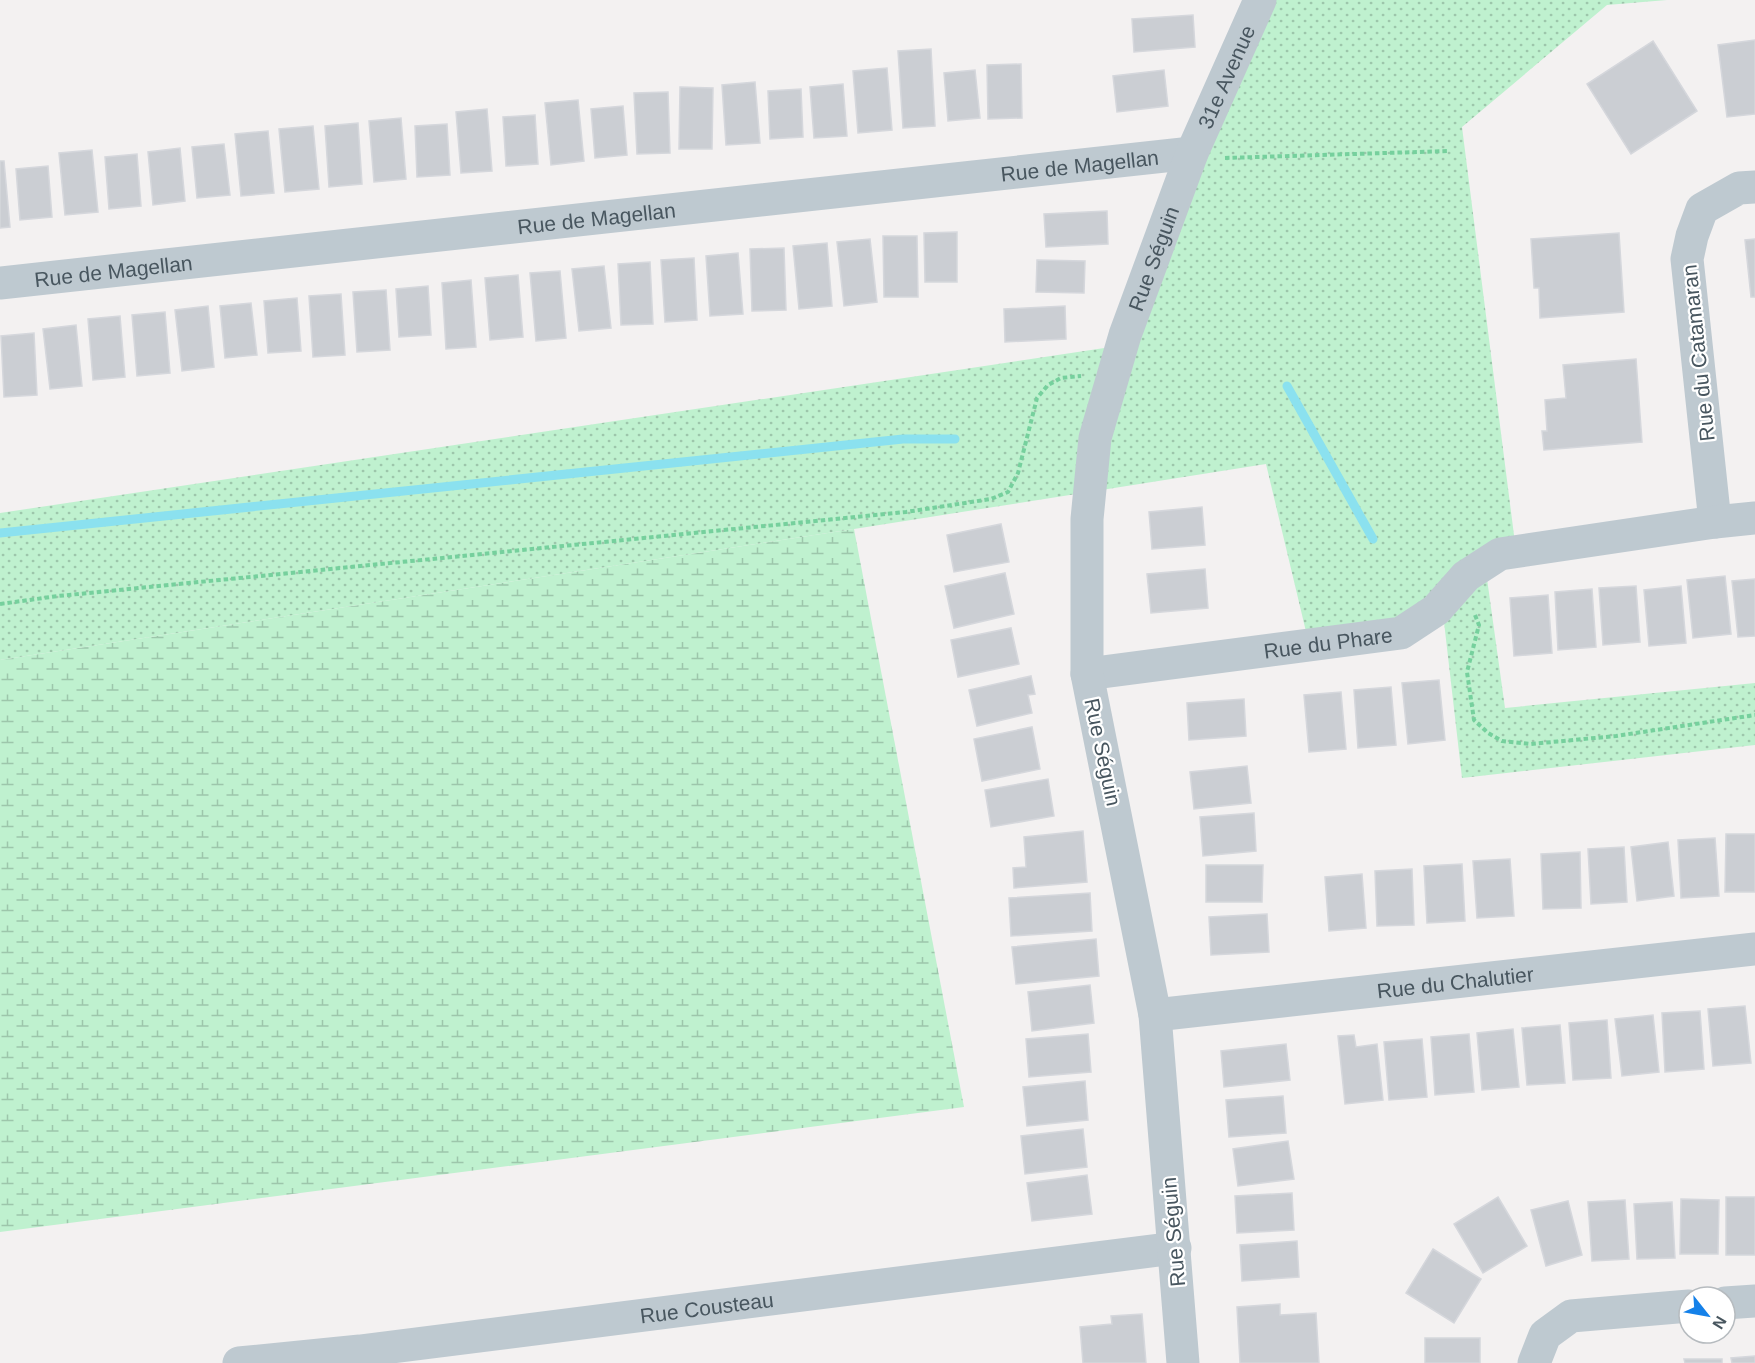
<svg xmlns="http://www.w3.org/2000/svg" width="1755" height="1363" font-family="Helvetica,sans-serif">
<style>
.wetland{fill:url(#wetland-marsh)}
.park{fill:url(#park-dots)}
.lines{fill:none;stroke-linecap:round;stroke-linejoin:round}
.stream{stroke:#8be1ef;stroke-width:9}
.building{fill:#cbced3;stroke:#d5d7dc;stroke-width:1.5}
.path{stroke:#76d09d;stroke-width:4;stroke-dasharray:4.5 3;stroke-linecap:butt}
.minor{stroke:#bec9d0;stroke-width:33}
.labels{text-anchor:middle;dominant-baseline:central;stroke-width:4.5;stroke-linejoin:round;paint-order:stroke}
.street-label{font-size:21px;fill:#48565f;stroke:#fff}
</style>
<defs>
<pattern id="wetland-marsh" width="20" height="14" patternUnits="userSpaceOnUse" patternTransform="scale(1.5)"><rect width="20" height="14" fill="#bff1cf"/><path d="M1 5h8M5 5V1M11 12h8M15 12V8" fill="none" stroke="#9dc6ab"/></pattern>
<pattern id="park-dots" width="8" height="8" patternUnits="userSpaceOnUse" patternTransform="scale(1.5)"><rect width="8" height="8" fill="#bff1cf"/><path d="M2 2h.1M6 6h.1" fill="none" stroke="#9dc6ab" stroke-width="1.8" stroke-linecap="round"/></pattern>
</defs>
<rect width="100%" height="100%" fill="#f3f1f1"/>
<path class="wetland" d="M854,529L964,1107L0,1232V660Z"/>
<path class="park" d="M1267,0H1667L1607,5L1462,127L1515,543L1483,550L1505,708L1755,683V745L1462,778L1441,596L1389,627L1308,640L1266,464L854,529L0,660V513L1131,344Z"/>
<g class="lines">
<g class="stream">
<path d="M1287,386L1373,539"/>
<path d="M0,533L903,439H955"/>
</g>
</g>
<g class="building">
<path d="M1193,15L1195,47L1134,52L1132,19Z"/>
<path d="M1755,40V114L1727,117L1718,45Z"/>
<path d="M1653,41L1697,111L1631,154L1587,84Z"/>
<path d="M931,49L935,126L903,128L898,51Z"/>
<path d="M1021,64L1022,118L988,119L987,65Z"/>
<path d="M887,68L892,130L858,133L853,71Z"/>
<path d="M975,70L980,118L948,121L944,73Z"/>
<path d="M1164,70L1168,106L1117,112L1113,76Z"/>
<path d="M755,82L760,143L726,145L722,85Z"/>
<path d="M843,84L847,136L814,138L810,87Z"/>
<path d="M680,87L713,88L712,149H679Z"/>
<path d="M801,89L803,137L770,139L768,91Z"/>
<path d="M668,92L670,153L637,154L634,93Z"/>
<path d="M578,100L584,161L551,165L545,103Z"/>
<path d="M623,106L627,155L595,158L591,109Z"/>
<path d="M487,109L492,171L461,173L456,112Z"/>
<path d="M535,115L538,164L506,166L503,117Z"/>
<path d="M401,118L406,179L374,182L369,121Z"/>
<path d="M358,123L362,184L329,187L325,126Z"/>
<path d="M447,124L450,175L417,177L415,126Z"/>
<path d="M313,126L319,189L285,192L279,129Z"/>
<path d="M268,131L274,193L241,196L235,134Z"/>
<path d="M224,144L230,195L197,198L192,147Z"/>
<path d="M180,148L185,201L153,205L148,152Z"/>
<path d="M92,150L98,212L65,215L59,153Z"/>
<path d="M137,154L141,206L109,209L105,157Z"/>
<path d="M0,161H4L10,227L0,228Z"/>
<path d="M48,166L52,217L20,220L16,169Z"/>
<path d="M1107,211L1108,244L1046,247L1044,214Z"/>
<path d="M957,232V282H925L924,233Z"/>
<path d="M1619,233L1624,312L1540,318L1539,288H1534L1531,239Z"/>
<path d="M883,236H917L918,297H884Z"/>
<path d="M870,239L877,302L844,306L837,242Z"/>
<path d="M1755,239V297H1751L1745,240Z"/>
<path d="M827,243L832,306L799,309L793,246Z"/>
<path d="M784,248L786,310L752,311L750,249Z"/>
<path d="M738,253L743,314L710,316L706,256Z"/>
<path d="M694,258L697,320L665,322L661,260Z"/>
<path d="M1037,260L1085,261L1084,293L1036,292Z"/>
<path d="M650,262L653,324L621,325L618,264Z"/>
<path d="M604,266L611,328L579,331L572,269Z"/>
<path d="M560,271L566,338L536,341L530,273Z"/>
<path d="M518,275L523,337L490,340L485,278Z"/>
<path d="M471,280L476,347L446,349L442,283Z"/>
<path d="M428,286L431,335L399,337L396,289Z"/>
<path d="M386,290L390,350L357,352L353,292Z"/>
<path d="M341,294L345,355L313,357L309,296Z"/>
<path d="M297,298L301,351L268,353L264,301Z"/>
<path d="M251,303L257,355L225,358L220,306Z"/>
<path d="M208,306L214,367L182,371L175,310Z"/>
<path d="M1065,306L1066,339L1005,342L1004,309Z"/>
<path d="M165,312L170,373L137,376L132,315Z"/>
<path d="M120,316L125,377L93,380L88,319Z"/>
<path d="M76,325L82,386L50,389L43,329Z"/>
<path d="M34,333L37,395L4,397L1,336Z"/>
<path d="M1636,359L1642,442L1544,450L1542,431H1547L1545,400L1566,398L1563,365Z"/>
<path d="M1202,507L1205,545L1152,549L1149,512Z"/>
<path d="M1001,524L1009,562L954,572L947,535Z"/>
<path d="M1205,569L1208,608L1151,613L1147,574Z"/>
<path d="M1005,573L1014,614L954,628L945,586Z"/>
<path d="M1725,576L1731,634L1693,638L1687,580Z"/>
<path d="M1755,579V636L1738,637L1732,581Z"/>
<path d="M1636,586L1640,642L1603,645L1599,588Z"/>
<path d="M1681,586L1686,643L1649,646L1644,590Z"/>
<path d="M1592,589L1596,647L1558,650L1555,592Z"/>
<path d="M1548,595L1552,653L1514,656L1510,598Z"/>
<path d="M1011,628L1019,664L958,677L951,640Z"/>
<path d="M1031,676L1035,694L1028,695L1032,713L977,726L969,690Z"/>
<path d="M1439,680L1445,740L1408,744L1402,683Z"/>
<path d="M1391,687L1396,745L1358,748L1354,690Z"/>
<path d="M1341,692L1346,749L1309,752L1304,695Z"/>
<path d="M1244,699L1246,736L1189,740L1187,703Z"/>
<path d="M1032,727L1040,769L982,781L974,739Z"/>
<path d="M1247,766L1251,803L1194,809L1190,772Z"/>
<path d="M1048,779L1054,816L991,827L985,790Z"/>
<path d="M1254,813L1256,851L1203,856L1200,817Z"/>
<path d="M1083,831L1087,882L1014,888L1013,868L1026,867L1024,837Z"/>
<path d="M1726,834H1755V892H1725Z"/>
<path d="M1715,838L1719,896L1681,898L1678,840Z"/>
<path d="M1668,842L1674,896L1637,901L1631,847Z"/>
<path d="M1624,847L1627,902L1591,904L1588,849Z"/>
<path d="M1580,852L1581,908L1543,909L1541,854Z"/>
<path d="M1510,859L1514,916L1477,918L1473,861Z"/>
<path d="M1462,864L1465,921L1427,923L1424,866Z"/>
<path d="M1206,865H1263L1262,902H1206Z"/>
<path d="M1412,869L1414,925L1377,926L1375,871Z"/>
<path d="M1362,874L1366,928L1329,931L1325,877Z"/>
<path d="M1090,893L1092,931L1011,936L1009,898Z"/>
<path d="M1267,914L1269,952L1211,955L1209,917Z"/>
<path d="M1096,939L1099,976L1016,984L1012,947Z"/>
<path d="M1090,985L1094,1023L1032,1031L1028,992Z"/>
<path d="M1745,1006L1751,1063L1713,1066L1708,1009Z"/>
<path d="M1700,1011L1704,1069L1665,1072L1662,1013Z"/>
<path d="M1653,1015L1659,1072L1622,1076L1615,1019Z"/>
<path d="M1607,1020L1611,1078L1573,1080L1569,1023Z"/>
<path d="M1560,1025L1565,1083L1527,1085L1522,1028Z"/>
<path d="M1513,1029L1519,1087L1482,1090L1477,1033Z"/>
<path d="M1088,1034L1091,1072L1029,1077L1026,1039Z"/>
<path d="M1469,1034L1474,1092L1435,1095L1431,1037Z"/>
<path d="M1354,1035L1356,1047L1377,1044L1383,1100L1345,1104L1338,1036Z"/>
<path d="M1422,1039L1427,1097L1389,1100L1384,1042Z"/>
<path d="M1286,1044L1290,1080L1224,1087L1221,1051Z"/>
<path d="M1085,1081L1088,1120L1027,1126L1023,1087Z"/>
<path d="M1283,1096L1286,1133L1229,1137L1226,1100Z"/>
<path d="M1083,1129L1087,1167L1025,1174L1021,1136Z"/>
<path d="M1288,1141L1294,1179L1238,1186L1233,1149Z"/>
<path d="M1087,1175L1092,1214L1032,1221L1027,1183Z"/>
<path d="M1292,1193L1294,1230L1237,1233L1235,1196Z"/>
<path d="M1498,1197L1527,1246L1483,1273L1454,1224Z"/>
<rect x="1726" y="1197" width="29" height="58"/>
<path d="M1681,1199L1719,1200L1718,1254H1680Z"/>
<path d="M1625,1200L1629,1259L1592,1261L1588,1202Z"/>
<path d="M1568,1201L1582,1255L1546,1266L1531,1210Z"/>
<path d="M1672,1202L1675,1258L1637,1259L1634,1204Z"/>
<path d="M1297,1241L1299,1277L1242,1281L1240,1245Z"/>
<path d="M1433,1249L1481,1279L1454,1323L1406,1293Z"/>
<path d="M1280,1304V1315L1316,1313L1319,1363H1240L1237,1307Z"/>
<path d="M1142,1314L1146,1363H1083L1080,1327L1112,1324L1111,1316Z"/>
<rect x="1425" y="1338" width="55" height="25"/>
<path d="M1755,1356V1363H1732L1731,1358Z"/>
<path d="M1684,1359H1722V1363H1685Z"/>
</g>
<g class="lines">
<g class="path">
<path d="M1225,158L1449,151"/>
<path d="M0,604L58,596L906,512L991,499L1008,492L1018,473L1037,398L1048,385L1061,378L1081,376"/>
<path d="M1475,615L1479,625L1467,672L1474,720L1488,733L1502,741L1531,744L1616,736L1755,715"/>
</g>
<g class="minor">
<path id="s1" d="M0,283L1192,153"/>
<path d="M1715,522L1687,259L1692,236L1702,209L1739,188L1755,187"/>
<path id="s2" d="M1087,674L1401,633L1436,610L1466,576L1500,554L1715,522L1755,518"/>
<path id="s3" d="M1155,1015L1755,949"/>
<path d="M1725,1303L1755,1301"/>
<path id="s4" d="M239,1363L360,1351L1175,1248"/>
<path id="s5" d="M1183,1363L1155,1015L1087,674V519L1095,438L1125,335L1192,153L1260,0"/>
<path d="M1534,1363L1545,1335L1571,1316L1689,1306"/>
</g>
</g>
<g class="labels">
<g class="street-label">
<text stroke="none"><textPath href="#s5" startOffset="1318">31e Avenue</textPath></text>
<text stroke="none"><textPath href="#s1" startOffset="1086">Rue de Magellan</textPath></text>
<text stroke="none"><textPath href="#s1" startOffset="600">Rue de Magellan</textPath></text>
<text stroke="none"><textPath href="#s5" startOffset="1122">Rue Séguin</textPath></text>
<text stroke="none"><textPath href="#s1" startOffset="114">Rue de Magellan</textPath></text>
<text transform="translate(1698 353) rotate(-96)">Rue du Catamaran</text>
<text stroke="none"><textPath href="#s2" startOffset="243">Rue du Phare</textPath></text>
<text transform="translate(1103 752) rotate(78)">Rue Séguin</text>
<text stroke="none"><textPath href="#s3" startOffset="302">Rue du Chalutier</textPath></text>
<text transform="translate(1173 1232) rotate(-95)">Rue Séguin</text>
<text stroke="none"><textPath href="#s4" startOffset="471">Rue Cousteau</textPath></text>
</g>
</g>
<g transform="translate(1707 1315) rotate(121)"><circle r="28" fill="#ffffff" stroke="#b6bbbf" stroke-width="1.5"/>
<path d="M0-4.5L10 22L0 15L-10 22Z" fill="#1581e9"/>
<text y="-9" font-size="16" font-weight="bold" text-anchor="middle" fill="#48565f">N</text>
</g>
</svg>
